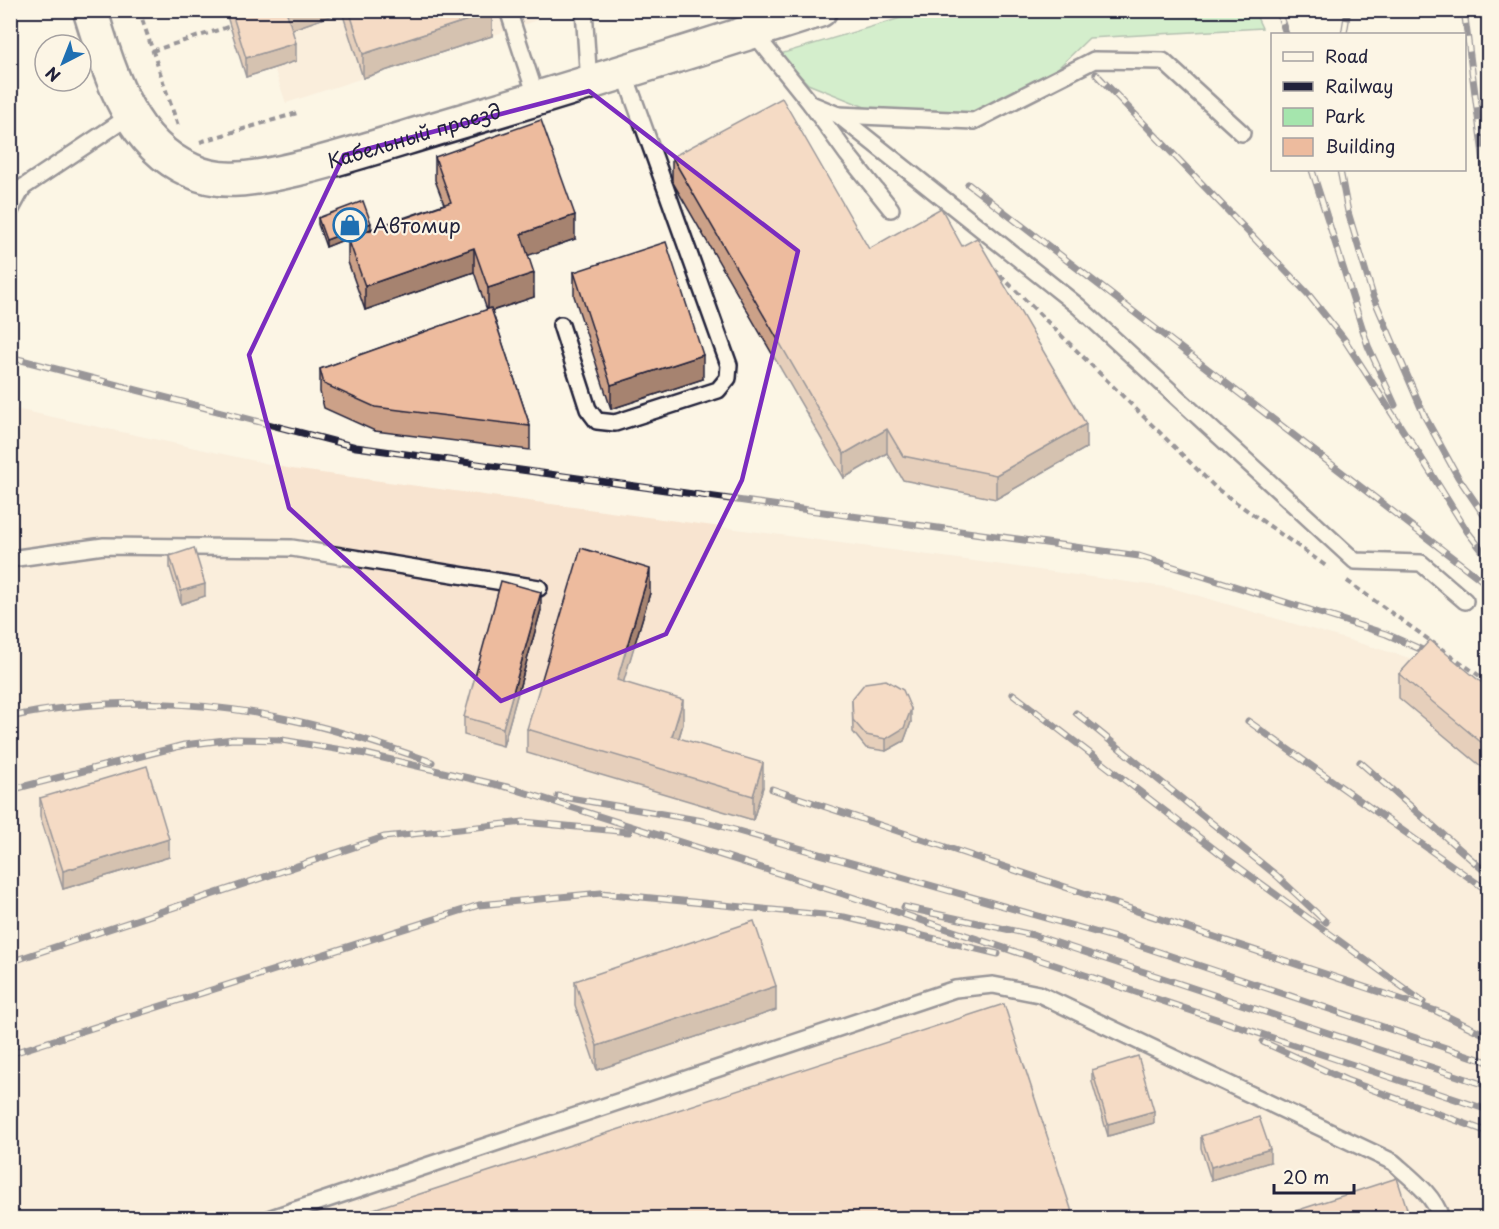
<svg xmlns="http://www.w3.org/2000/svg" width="1499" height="1229" font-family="'Playpen Sans',sans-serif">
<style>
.built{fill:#f8e4d0}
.green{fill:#a5e5ad;stroke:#648474;stroke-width:1.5}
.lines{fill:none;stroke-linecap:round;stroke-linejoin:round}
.service-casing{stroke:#22223b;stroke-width:20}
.tertiary-casing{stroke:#22223b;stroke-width:38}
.path{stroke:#22223b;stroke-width:4;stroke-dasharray:6 4.5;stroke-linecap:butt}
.service{stroke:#fcf5e5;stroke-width:15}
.tertiary{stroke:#fcf5e5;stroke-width:33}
.rail-casing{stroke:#22223b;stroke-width:7}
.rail{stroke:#fcf5e5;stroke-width:4.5;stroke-dasharray:14;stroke-linecap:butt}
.wall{fill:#cca188;stroke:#22223b;stroke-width:1.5}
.shaded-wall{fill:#a6836f;stroke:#22223b;stroke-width:1.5}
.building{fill:#edbb9e;stroke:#22223b;stroke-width:1.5}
.marked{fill:none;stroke:#7b2cbf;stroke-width:4.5;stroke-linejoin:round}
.labels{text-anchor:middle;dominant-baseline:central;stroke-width:4.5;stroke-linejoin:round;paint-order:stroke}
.street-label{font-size:20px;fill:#22223b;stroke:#fcf5e5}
.poi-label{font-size:20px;fill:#22223b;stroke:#fcf5e5;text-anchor:start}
</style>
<rect width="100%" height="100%" fill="#fcf5e5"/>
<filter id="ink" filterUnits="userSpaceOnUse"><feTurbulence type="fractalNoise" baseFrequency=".0167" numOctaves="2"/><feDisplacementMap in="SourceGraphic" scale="12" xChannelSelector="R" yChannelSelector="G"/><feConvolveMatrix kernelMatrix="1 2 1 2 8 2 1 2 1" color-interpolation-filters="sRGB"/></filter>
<g filter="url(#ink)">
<g class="built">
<path d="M226,11H562L492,36L286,103L274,68L246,77Z"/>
<path d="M11,408L292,469L1172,588L1430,664L1488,712V1218H11Z"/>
</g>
<path class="green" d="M1108,10L1110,14L1120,10L1254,11L1262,28L1089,38L1020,105L917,128L808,84L780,54L924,11Z"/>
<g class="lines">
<defs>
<g id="service">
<path d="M508,10L537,99"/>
<path d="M584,10L589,83"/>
<path d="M753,32L811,104L838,115L1078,306L1355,561L1421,563L1465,601"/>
<path d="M811,104L847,154L891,209"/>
<path d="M838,115L974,121L1094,60L1163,61L1242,133"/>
<path d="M10,196L131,115"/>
<path d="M10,211L22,189"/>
<path d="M561,325L588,409L597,421L615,423L718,390L728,378L729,365L624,72"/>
<path d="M10,559L104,546L292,548L539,588"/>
<path d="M271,1218L955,989L993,985L1039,994L1393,1162C1411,1178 1434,1195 1441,1218"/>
</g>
<g id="tertiary">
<path id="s1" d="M90,10C109,70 128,143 190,170C204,177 222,180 238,179C261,178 283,172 305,167C349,156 392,142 435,129C564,91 692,51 820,10"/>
</g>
</defs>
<use href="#service" class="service-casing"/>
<use href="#tertiary" class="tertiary-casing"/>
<g class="path">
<path d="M139,10L178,126"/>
<path d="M152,51L231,26"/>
<path d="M200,142L297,113"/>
<path d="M993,268L1217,489L1329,568"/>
<path d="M1347,581L1488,682"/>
</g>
<use href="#service" class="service"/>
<use href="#tertiary" class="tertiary"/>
<defs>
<g id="rail">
<path d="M1278,10L1286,34"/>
<path d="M1464,10L1488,193"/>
<path d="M1344,34L1348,10"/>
<path d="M1096,74L1308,294L1344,339L1413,446"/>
<path d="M1312,170L1368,346L1395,405"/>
<path d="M1340,170L1348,212L1373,296L1425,417L1458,477L1488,521"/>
<path d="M968,184L1488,585"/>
<path d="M10,357L356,447L1139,556L1386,634L1436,656"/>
<path d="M1409,438L1467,531L1488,558"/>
<path d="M1013,694L1222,855L1423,1002"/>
<path d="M1076,713L1276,875L1326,922"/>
<path d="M10,717C105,696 207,700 301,722C345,732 389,747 432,762"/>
<path d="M1248,721L1488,891"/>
<path d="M1360,762L1488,874"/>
<path d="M772,789L1436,1011L1488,1036"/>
<path d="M10,790L184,745L233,739L282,740L366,754L511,788L840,893L1488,1110"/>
<path d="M558,796L703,821L1123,940L1488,1062"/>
<path d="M904,907L1033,935L1488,1086"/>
<path d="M10,962L384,837L524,822L629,832"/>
<path d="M1263,1042L1346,1080L1488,1132"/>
<path d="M10,1054L479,905L601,893L844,917L998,954"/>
</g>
</defs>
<use href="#rail" class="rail-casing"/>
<use href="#rail" class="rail"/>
</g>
<g class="wall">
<path d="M225,10H491L492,36L363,78L342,12L292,29L296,61L246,77Z"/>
<path d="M435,157L575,239L528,255L534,297L492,311L530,426V450L375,431L324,408L320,392V369L487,310L474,272L365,310L348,262V238L326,247L318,224V218L371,229L444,204L435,180Z"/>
<path d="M672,157L869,249L962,246L1086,448L996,499L903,480L887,453L844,478L672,181Z"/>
<path d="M574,272L703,379L611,409L574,296Z"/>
<path d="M170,556L205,596L181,604L170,568Z"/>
<path d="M650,593L623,682L683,724L679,738L763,787L753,820L527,753V729Z"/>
<path d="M541,610L503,746L464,735V717Z"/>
<path d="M1399,674L1488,688V772L1399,698Z"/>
<path d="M852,699L911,722L904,741L886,751L866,748L853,732Z"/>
<path d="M40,798L169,857L63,889L40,816Z"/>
<path d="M575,981L776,1010L597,1070L575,1005Z"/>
<path d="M1092,1070L1154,1123L1108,1136L1092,1082Z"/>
<path d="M1201,1136L1270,1162L1211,1180L1201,1148Z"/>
</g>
<g class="shaded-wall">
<path d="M287,10H342V12L287,31Z"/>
<path d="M492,12V36L363,78V54Z"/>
<path d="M296,43V61L246,77V58Z"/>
<path d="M575,215V239L521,258V234Z"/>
<path d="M371,223V229L326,247V240Z"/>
<path d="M474,248V272L365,310V286Z"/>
<path d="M534,273V297L488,312V288Z"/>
<path d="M703,355V379L611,409V385Z"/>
<path d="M1086,424V448L996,499V475Z"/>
<path d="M887,429V453L844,478V454Z"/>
<path d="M650,569V593L617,704V680Z"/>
<path d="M205,584V596L181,604V591Z"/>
<path d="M541,592V610L503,746V728Z"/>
<path d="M683,700V724L672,760V736Z"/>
<path d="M911,709V722L904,741L886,751V739Z"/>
<path d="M763,763V787L753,820V796Z"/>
<path d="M169,839V857L63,889V871Z"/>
<path d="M776,986V1010L597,1070V1046Z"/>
<path d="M1154,1111V1123L1108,1136V1124Z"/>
<path d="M1270,1149V1162L1211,1180V1167Z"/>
</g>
<g class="building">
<path d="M231,10H286L296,43L246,58Z"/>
<path d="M349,10H491L492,12L363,54Z"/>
<path d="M782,98L869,249L941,208L962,246L977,238L1086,424L996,475L903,456L887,429L844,454L672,157Z"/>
<path d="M541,120L575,215L521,234L534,273L488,288L474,248L365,286L348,238L451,202L435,157Z"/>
<path d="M363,201L371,223L326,240L318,218Z"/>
<path d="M666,242L703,355L611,385L574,272Z"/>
<path d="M491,308L530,426L375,407L324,384L320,369Z"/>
<path d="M194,548L205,584L181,591L170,556Z"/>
<path d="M581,548L650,569L617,680L683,700L672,736L763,763L753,796L527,729Z"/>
<path d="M501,581L541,592L503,728L464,717Z"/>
<path d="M1430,640L1488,688V748L1399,674Z"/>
<path d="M886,680L903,690L911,709L904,728L886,739L866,735L853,720L852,699L865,683Z"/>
<path d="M147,766L169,839L63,871L40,798Z"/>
<path d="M754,921L776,986L597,1046L575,981Z"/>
<path d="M1004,1004L1074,1218H346Z"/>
<path d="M1138,1056L1154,1111L1108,1124L1092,1070Z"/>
<path d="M1259,1117L1270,1149L1211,1167L1201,1136Z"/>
<path d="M1397,1178L1410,1218H1274Z"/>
</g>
</g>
<path d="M0 0H1499V1229H0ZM589,91L798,251L742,480L666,634L501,701L289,508L249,355L344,155Z" fill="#fcf5e5" fill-opacity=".55" fill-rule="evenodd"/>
<path class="marked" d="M589,91L798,251L742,480L666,634L501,701L289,508L249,355L344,155Z"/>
<defs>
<symbol id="shop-ring" viewBox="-11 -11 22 22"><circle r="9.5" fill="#fcf5e5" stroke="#1f6fb2" stroke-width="1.5"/><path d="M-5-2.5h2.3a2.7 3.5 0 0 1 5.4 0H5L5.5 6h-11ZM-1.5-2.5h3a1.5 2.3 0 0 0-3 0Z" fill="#1f6fb2"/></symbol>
</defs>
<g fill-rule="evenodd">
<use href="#shop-ring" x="331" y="206" width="38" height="38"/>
</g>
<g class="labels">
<g class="street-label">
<text stroke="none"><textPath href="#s1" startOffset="426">Кабельный проезд</textPath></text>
</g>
<g class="poi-label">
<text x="373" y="225">Автомир</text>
</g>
</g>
<rect width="1499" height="1229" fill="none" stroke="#fcf5e5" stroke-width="36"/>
<rect x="18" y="18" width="1463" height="1193" fill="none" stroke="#22223b" stroke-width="2" filter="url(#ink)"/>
<rect x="1271" y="33" width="195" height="138" fill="#fcf5e5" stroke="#a5a1a1" stroke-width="1.5"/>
<rect x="1283" y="52" width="30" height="9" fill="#fcf5e5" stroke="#a5a1a1" stroke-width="1.5"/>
<text x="1325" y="63" font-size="18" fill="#22223b">Road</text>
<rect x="1283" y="82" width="30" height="9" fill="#22223b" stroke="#a5a1a1" stroke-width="1.5"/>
<text x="1325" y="93" font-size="18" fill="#22223b">Railway</text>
<rect x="1283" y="108" width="30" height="18" fill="#a5e5ad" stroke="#a5a1a1" stroke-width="1.5"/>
<text x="1325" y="123" font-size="18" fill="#22223b">Park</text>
<rect x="1283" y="138" width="30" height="18" fill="#edbb9e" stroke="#a5a1a1" stroke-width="1.5"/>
<text x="1325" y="153" font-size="18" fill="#22223b">Building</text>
<g transform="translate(63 63) rotate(222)"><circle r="28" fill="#fcf5e5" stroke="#a5a1a1" stroke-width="1.5"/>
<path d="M0-4.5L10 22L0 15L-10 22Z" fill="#1f6fb2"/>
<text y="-9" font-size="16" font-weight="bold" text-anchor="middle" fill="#22223b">N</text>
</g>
<path d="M1274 1184v9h80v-9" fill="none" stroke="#22223b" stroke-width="3"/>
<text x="1283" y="1184" font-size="18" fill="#22223b" stroke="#fcf5e5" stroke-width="4.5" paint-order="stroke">20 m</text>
</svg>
